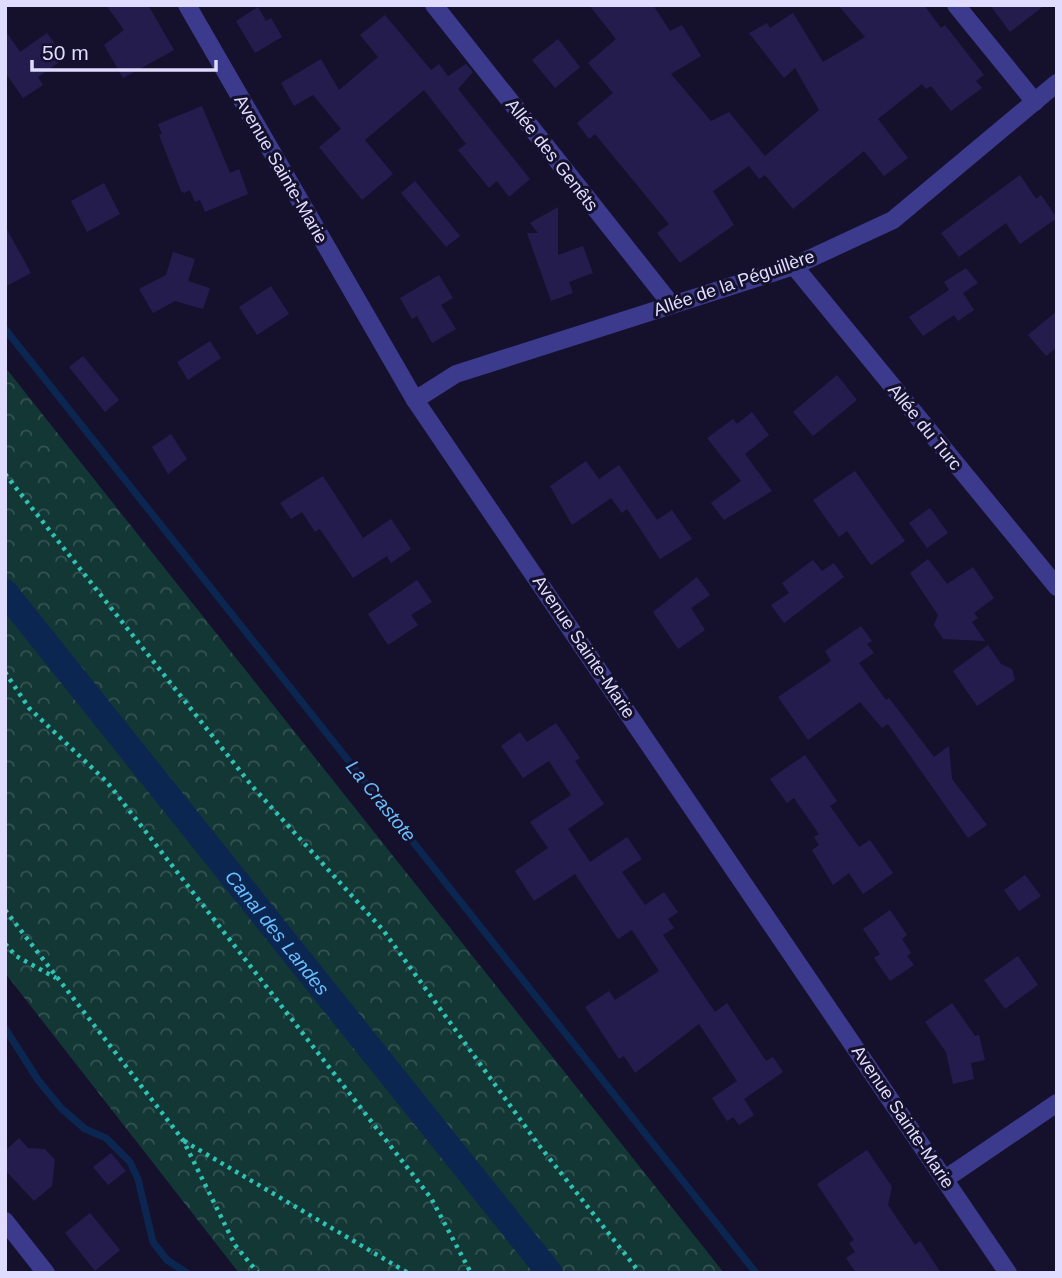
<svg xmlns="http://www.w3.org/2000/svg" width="1062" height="1278" font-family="Helvetica,sans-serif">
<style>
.forest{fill:url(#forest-crowns)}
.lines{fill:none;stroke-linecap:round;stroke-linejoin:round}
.stream{stroke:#0b2751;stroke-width:7}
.canal{stroke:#0b2751;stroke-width:26}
.building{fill:#251c4e}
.path{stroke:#2dc3b5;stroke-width:4.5;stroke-dasharray:3.5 5;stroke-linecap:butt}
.minor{stroke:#3b3a8d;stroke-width:18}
.labels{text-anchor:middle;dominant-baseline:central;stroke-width:6;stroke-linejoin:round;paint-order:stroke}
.street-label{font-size:18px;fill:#dfdcff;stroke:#15112d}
.water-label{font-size:19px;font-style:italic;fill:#6abfff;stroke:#15112d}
</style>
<defs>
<pattern id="forest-crowns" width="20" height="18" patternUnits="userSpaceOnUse" patternTransform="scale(1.75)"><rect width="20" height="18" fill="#133735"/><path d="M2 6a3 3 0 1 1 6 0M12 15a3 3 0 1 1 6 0" fill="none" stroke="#355353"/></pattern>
</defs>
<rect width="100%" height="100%" fill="#15112d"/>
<path class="forest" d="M5,367L724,1273H239L5,973Z"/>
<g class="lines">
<g class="stream">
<path d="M5,329L756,1273"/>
<path d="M5,1028L38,1080L61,1108L85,1129L106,1138L130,1162L138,1179L153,1242L167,1260L187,1273"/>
</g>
<path class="canal" id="s1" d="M5,592L550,1273"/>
</g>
<g class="building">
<path d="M106,5H148L174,50L123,78L104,45L124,30Z"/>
<path d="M589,5H653L670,31L682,25L701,56L671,74L711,121L729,112L765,156L819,110L795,68L784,78L749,33L767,23L770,28L793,13L823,62L865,37L838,5H924L941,28L945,25L984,75L976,81L982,88L951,111L931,86L926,89L922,84L878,119L908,158L884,176L864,151L793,209L765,175L759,179L749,166L713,191L734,225L680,263L657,233L669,224L595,134L589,139L577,123L613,93L588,63L616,39Z"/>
<path d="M990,5H1045L1010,32Z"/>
<path d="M258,7L266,21L271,18L282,37L255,53L236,21Z"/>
<path d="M385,15L431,70L439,64L448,76L466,64L473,72L458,89L530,179L509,197L497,181L489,188L458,150L466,144L424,90L365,140L393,174L362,200L319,147L341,129L313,95L294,106L281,83L321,59L339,90L378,57L360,35Z"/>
<path d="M5,30L20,52L47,33L65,58L38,77L43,85L23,98L5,72Z"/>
<path d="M558,39L580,67L555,88L532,60Z"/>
<path d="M202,106L230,173L239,169L248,194L205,212L200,200L195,202L190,190L184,193L181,191L159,135L162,134L158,124Z"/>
<path d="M1020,175L1036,199L1041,195L1057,218L1020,244L1006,223L959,257L941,233Z"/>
<path d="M415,181L460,236L446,247L401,193Z"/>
<path d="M104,183L120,214L87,232L71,201Z"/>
<path d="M558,207V255L583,246L593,273L569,282L573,293L551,301L527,233H538L530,223Z"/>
<path d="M5,226L31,273L5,287Z"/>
<path d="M173,252L195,259L188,281L210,288L203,309L175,301L153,313L139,289L166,275Z"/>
<path d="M966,268L978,283L963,293L974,310L958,321L954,315L923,336L909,317L949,290L944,282Z"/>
<path d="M439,275L453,298L441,305L456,329L432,343L417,316L412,319L400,298Z"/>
<path d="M271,286L289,314L257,335L239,307Z"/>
<path d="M1057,311V347L1046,356L1028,335Z"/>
<path d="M210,341L221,358L188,380L177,362Z"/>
<path d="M83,356L119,400L105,412L69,367Z"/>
<path d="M837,375L857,400L813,436L793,412Z"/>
<path d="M752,412L769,435L745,454L772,491L724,520L711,503L741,481L707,438L733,419L737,424Z"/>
<path d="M171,434L187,459L168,474L152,447Z"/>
<path d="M586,461L599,479L619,465L657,520L672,510L692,539L660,559L627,509L622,513L611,498L572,525L550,486Z"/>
<path d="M855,471L905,541L871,565L847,531L839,537L813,500Z"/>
<path d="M323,476L363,538L391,519L411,549L391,563L387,556L353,578L320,529L315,532L302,512L291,519L280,503Z"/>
<path d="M930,508L948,533L927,548L909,523Z"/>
<path d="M928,559L947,584L973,567L994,598L974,613L978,618L972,622L985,641L943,639L934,625L938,615L910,573Z"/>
<path d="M813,560L822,571L834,563L844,577L784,623L771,605L789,593L782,583Z"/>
<path d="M697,577L710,595L691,608L705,630L678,649L653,612Z"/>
<path d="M417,580L432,602L411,615L418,625L388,645L368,614Z"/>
<path d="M861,626L872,641L867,644L874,653L859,663L886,700L889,698L934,757L949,746L952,779L987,825L968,838L888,724L882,728L860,702L808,740L778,697L831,661L825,651Z"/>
<path d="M988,645L1001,664L1012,669L1015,680L977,706L953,671Z"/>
<path d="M556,723L580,758L575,761L604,804L568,829L590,862L627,837L642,859L622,872L645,905L664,892L678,912L668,919L674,928L663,935L715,1012L727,1003L766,1061L773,1057L783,1072L744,1099L754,1115L739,1125L733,1117L727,1121L712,1098L737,1081L699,1024L635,1073L624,1056L619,1059L585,1007L609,991L615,1000L659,971L632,930L618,939L575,874L534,901L515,871L548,848L530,822L571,795L549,761L523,778L501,746L520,732L527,742Z"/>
<path d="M805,755L837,801L830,806L859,847L870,840L893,873L863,894L849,873L833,885L812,850L819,845L814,837L819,834L794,798L787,803L770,779Z"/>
<path d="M1025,875L1041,896L1019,911L1004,890Z"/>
<path d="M890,910L907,935L902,939L911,953L907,956L914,965L890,981L874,958L880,954L863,929Z"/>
<path d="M1018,956L1038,985L1005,1009L984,980Z"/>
<path d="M952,1003L975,1036L979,1035L985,1060L971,1063L974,1079L953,1084L946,1052L925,1022Z"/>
<path d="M19,1138L28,1148L45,1149L55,1160L52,1186L34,1201L5,1170V1151Z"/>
<path d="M867,1150L892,1187L888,1205L915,1245L920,1241L941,1273H856L846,1258L855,1252L849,1243L854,1240L817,1184Z"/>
<path d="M111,1153L126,1171L108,1185L93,1167Z"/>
<path d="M90,1213L120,1250L95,1271L65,1233Z"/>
</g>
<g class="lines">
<g class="path">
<path d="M5,474L252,786L383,930L538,1144L640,1273"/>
<path d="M5,672L29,708L107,782L431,1198L471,1273"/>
<path d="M5,910L183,1140L235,1245L258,1273"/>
<path d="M5,944L16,956L56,978"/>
<path d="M184,1141L408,1273"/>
</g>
<g class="minor">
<path d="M187,5L415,400L1008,1273"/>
<path d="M434,5L671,304"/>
<path d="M956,5L1035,102"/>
<path d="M794,266L1057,587"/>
<path d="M415,400L456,374L794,266L893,220L1057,83"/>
<path d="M945,1179L1057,1103"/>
<path d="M5,1221L46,1273"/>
</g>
</g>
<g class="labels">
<g class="street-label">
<text transform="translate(552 155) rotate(52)">Allée des Genêts</text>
<text transform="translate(281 169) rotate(60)">Avenue Sainte-Marie</text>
<text transform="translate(734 283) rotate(-19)">Allée de la Péguillère</text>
<text transform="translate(925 427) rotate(51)">Allée du Turc</text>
<text transform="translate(584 647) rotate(56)">Avenue Sainte-Marie</text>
<text transform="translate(903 1117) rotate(56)">Avenue Sainte-Marie</text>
</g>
<g class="water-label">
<text transform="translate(381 801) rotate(51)">La Crastote</text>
<text stroke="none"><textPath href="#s1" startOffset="436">Canal des Landes</textPath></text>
</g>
</g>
<rect width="1062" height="1278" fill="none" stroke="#dfdcff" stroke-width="14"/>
<path d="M32 60v10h184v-10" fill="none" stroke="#dfdcff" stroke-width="3.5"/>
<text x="42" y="60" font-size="21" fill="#dfdcff" stroke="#15112d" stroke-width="5" paint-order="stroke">50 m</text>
</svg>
